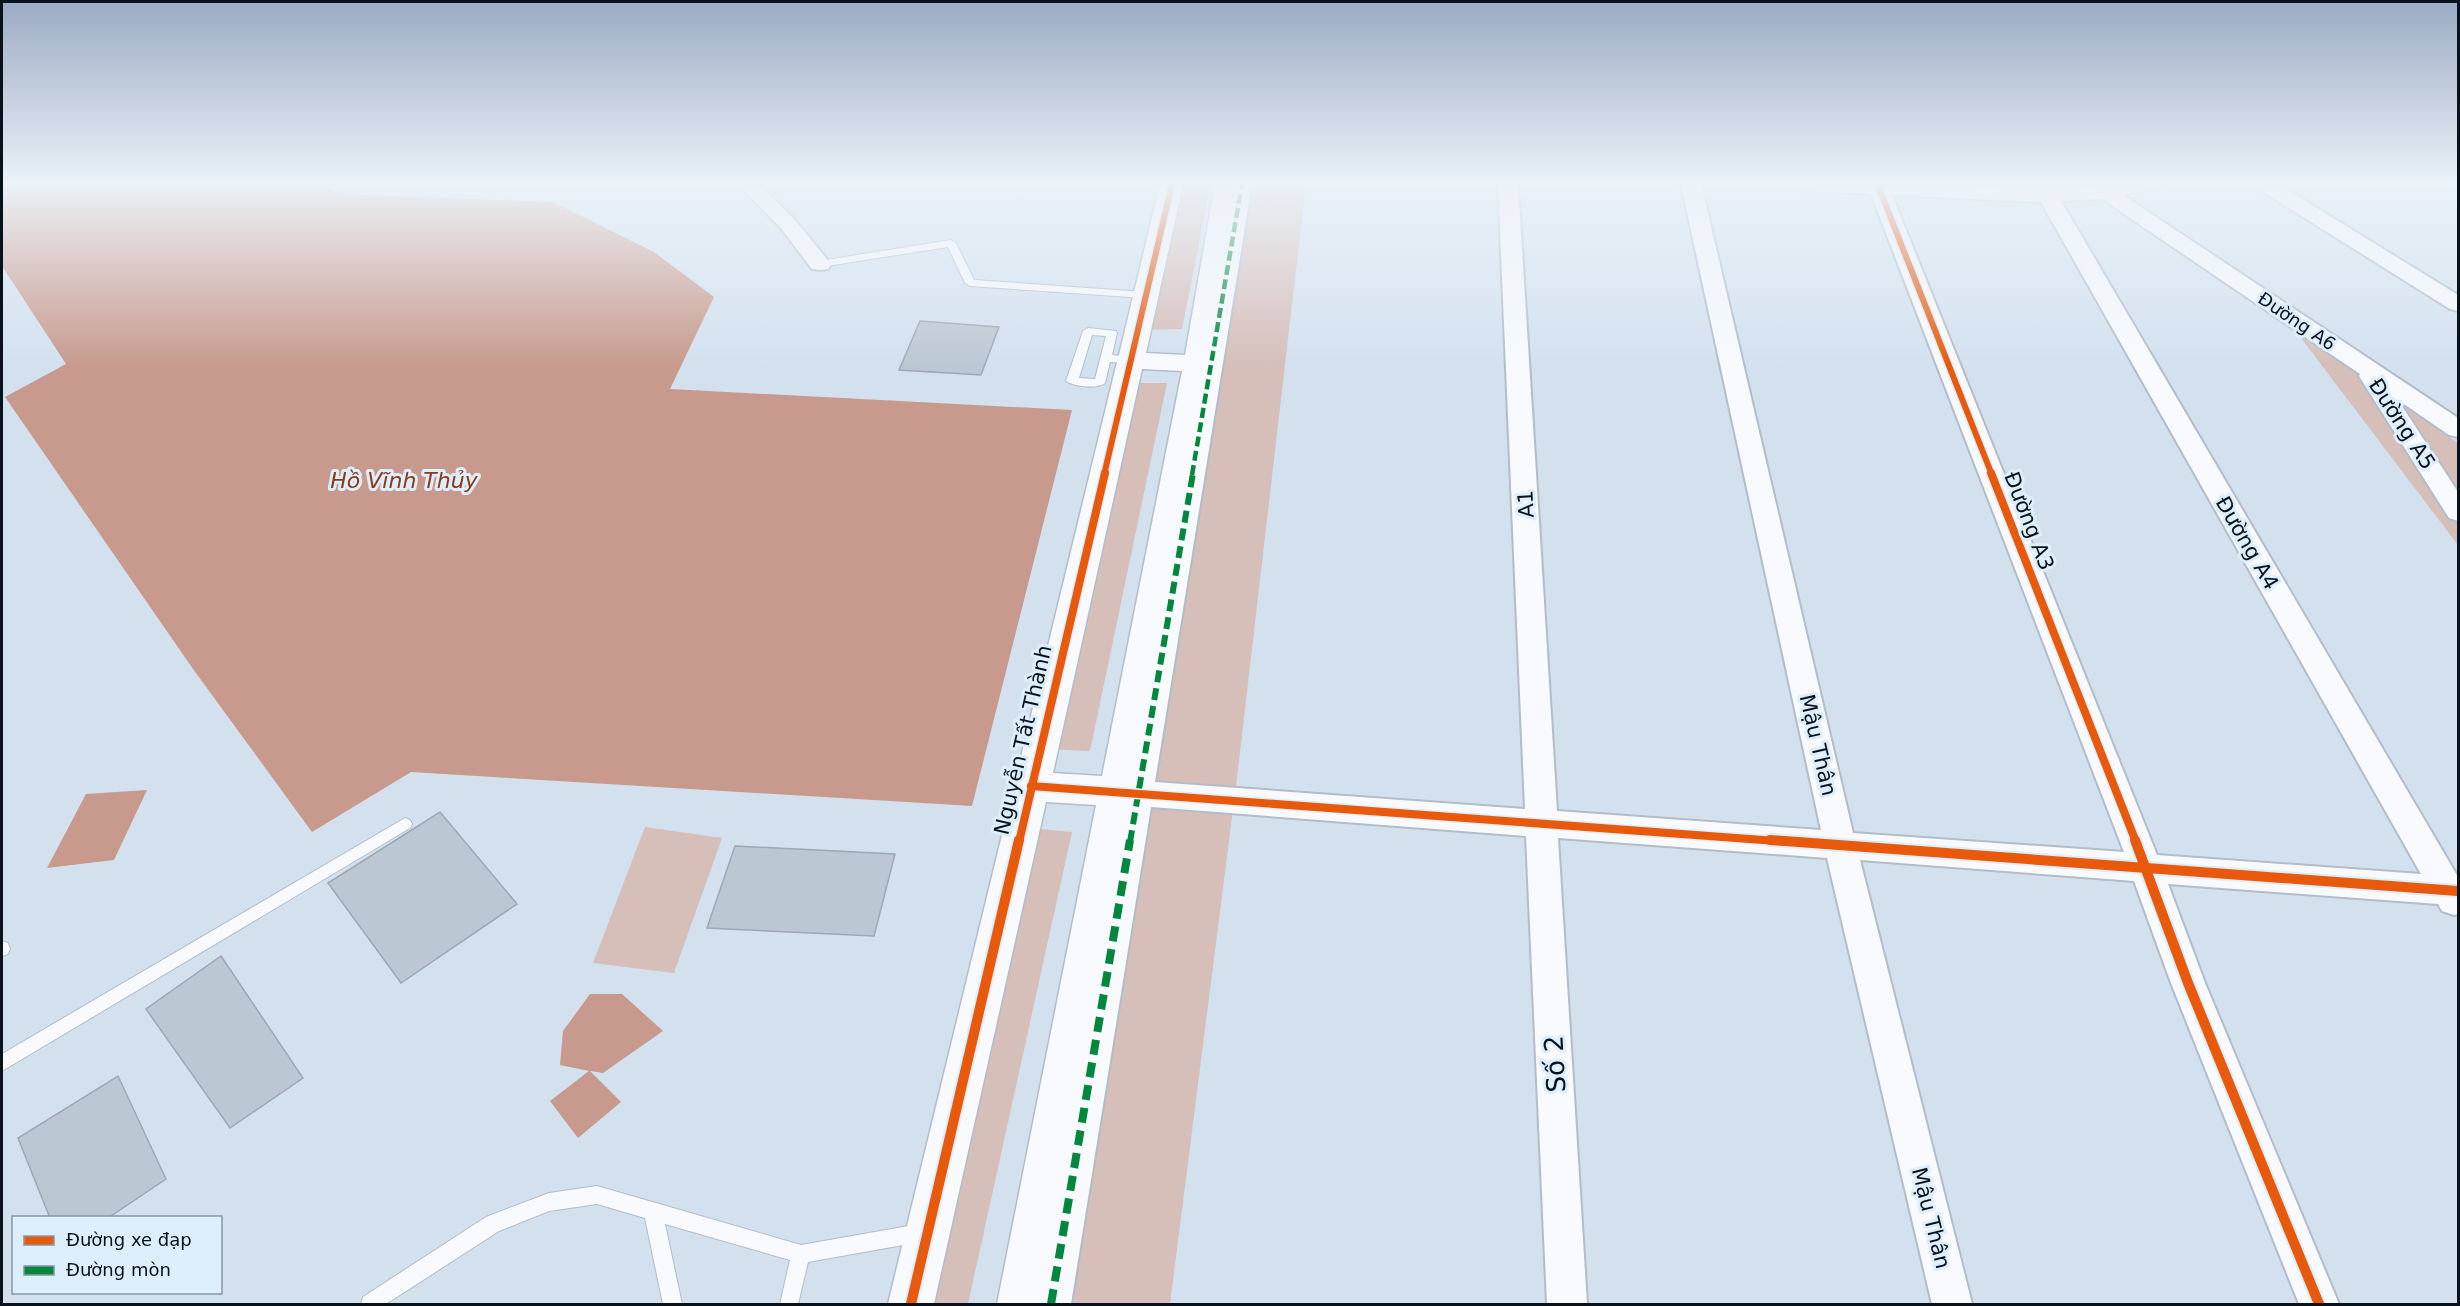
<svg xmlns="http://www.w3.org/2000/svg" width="2460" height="1306" font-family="'DejaVu Sans',sans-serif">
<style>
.green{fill:#d6beb9}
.water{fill:#c89a8d}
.building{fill:#bbc7d2;stroke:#9da8b3;stroke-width:1.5}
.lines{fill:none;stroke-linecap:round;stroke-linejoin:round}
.lane-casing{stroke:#b2bdc9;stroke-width:2}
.street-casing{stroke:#b2bdc9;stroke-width:4}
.secondary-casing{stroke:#b2bdc9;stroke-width:3}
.lane{fill:#f8fafd;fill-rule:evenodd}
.street{fill:#f8fafd;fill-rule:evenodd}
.secondary{fill:#f8fafd;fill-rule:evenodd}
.quiet-far2{stroke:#00873e;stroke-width:4.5;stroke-dasharray:10 4.5;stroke-linecap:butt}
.quiet-far1{stroke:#00873e;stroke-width:6;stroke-dasharray:12 6;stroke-linecap:butt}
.quiet{stroke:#00873e;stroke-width:8;stroke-dasharray:15 8;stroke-linecap:butt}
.cycleway-far2-casing{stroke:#ddeefd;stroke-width:9}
.cycleway-far1-casing{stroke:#ddeefd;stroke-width:11}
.cycleway-casing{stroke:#ddeefd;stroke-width:14}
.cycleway-far2{stroke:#e8590c;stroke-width:6}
.cycleway-far1{stroke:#e8590c;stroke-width:8}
.cycleway{stroke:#e8590c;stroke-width:10}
.labels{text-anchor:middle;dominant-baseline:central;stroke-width:6;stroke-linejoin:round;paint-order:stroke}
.far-street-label{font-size:18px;fill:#08121a;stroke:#ddeefd}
.street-label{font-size:21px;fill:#08121a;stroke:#ddeefd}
.water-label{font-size:22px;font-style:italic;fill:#8f3816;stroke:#ddeefd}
.near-street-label{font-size:26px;fill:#08121a;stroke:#ddeefd}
</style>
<rect width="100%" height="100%" fill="#d3e1ef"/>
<g class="green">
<path d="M1182,184H1211L1182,329L1147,330Z"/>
<path d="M1242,184H1306L1237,778L1170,1304H1051Z"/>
<path d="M2298,334L2458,443V545Z"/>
<path d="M1139,383H1167L1090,751L1044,749Z"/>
<path d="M645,827L722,838L674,973L593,963Z"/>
<path d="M1029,828L1072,832L968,1304H916Z"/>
</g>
<g class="water">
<path d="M2,184H318L338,194L553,202L654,252L714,297L670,389L1072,410L972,806L411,772L312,832L193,669L5,397L66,364L2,266Z"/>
<path d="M147,790L114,860L47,868L86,794Z"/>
<path d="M590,994H622L663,1031L603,1073L590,1071L621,1102L578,1138L550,1101L589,1071L560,1065L563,1031Z"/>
</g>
<g class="building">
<path d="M920,321L999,327L981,375L899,370Z"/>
<path d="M440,812L517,904L401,983L328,883Z"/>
<path d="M735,846L895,854L874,936L707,928Z"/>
<path d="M221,956L303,1078L230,1128L146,1009Z"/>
<path d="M118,1076L166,1179L108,1218H50L18,1138Z"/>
</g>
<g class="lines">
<defs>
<g id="lane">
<path d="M2024,184H2036L2053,196L2045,198Z"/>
<path d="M951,240L956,243L974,280L1145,292L1150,295L1145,298L970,286L965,283L948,247L820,267L815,264L820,261Z"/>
<path d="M1088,328L1116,331L1117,333L1112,355L1129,357L1134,360L1129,363L1110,362L1105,383C1097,389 1074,387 1066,381L1083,331ZM1092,335L1106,336L1095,379L1079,378Z"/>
<path d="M405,818L410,820L412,824L410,828L2,1071V1054Z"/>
<path d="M2,941L8,943L10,949L8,954L2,956Z"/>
<path d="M597,1186L801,1245L920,1224L927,1226L929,1233L927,1240L920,1242L808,1262L798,1304H780L790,1260L665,1224L682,1304H663L645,1218L597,1204L549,1211L499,1231L386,1304H361L363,1297L486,1217L549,1193Z"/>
</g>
<g id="street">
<path d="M737,184H759L794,219L831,264L828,269L820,270L812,269L780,227Z"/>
<path d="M1232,184H1252L1155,782L1525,809L1498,184H1518L1557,811L1821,830L1681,184H1701L1853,833L2124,852L1871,194L1796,190L1789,188L1786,184H1925L2048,190L2120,184H2160L2157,188L2123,195L2458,418V437L2449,435L2398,400L2458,492V521L2449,518L2359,376L2360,374L2102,199L2061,201L2458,877V914L2454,915L2442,911L2438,904L2168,884L2205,983L2339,1304H2299L2171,983L2134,881L1860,860L1972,1304H1932L1827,858L1558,838L1587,1304H1547L1526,836L1151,807L1071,1304H1031L1120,805L1105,801L1100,792L1105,783L1116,779L1125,780ZM1892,195L2041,202L2421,874L2157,855Z"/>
<path d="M2254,184H2278L2458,295V311L2450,309L2257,188Z"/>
</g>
<path id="secondary" d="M1160,184H1183L1146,353L1185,355L1215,184H1239L1210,364L1043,1304H997L1096,805L1046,802L934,1304H888L1117,362L1116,360L1119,355ZM1142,369L1182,371L1102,776L1053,773Z"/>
</defs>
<use href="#lane" class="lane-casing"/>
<use href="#street" class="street-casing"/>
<use href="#secondary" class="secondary-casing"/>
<use href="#lane" class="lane"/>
<use href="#street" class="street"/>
<use href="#secondary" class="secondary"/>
<path class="quiet-far2" d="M1192,475L1242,184"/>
<path class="quiet-far1" d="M1130,842L1193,473"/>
<path class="quiet" d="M1051,1304L1130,840"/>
<defs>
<g id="cycleway-far2">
<path d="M1879,188L1992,475"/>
<path d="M1104,475L1172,184"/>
</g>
<g id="cycleway-far1">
<path d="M1991,473L2136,842"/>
<path d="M1031,786L1790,842"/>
<path d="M1019,842L1105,473"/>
</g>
<g id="cycleway">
<path d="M1770,840L2458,891"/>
<path d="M2135,840L2188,983L2319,1304"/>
<path d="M911,1304L1019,840"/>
</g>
</defs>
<use href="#cycleway-far2" class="cycleway-far2-casing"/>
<use href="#cycleway-far1" class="cycleway-far1-casing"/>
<use href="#cycleway" class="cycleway-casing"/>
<use href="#cycleway-far2" class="cycleway-far2"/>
<use href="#cycleway-far1" class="cycleway-far1"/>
<use href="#cycleway" class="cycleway"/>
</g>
<linearGradient id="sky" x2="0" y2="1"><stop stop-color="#9baac4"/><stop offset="0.5" stop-color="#ebf2f8"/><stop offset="1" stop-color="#ebf2f8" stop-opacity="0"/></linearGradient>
<rect width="2460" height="367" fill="url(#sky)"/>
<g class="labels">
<g class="far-street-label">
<text transform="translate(2297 321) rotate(34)">Đường A6</text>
</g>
<g class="street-label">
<text transform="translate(2402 424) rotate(57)">Đường A5</text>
<text transform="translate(1526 504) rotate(-93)">A1</text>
<text transform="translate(2029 521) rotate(69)">Đường A3</text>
<text transform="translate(2247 543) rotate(60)">Đường A4</text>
<text transform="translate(1023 740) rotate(-77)">Nguyễn Tất Thành</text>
<text transform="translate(1818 745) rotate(77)">Mậu Thân</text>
<text transform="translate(1931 1218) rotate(76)">Mậu Thân</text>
</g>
<g class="water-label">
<text x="404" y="480">Hồ Vĩnh Thủy</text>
</g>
<g class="near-street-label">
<text transform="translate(1555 1064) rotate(-93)">Số 2</text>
</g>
</g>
<rect width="2460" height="1306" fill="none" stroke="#08121a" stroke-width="6"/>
<rect x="12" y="1216" width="210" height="78" fill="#ddeefd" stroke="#8896a2" stroke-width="1.5"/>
<rect x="24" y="1236" width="30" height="9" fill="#e8590c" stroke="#8896a2" stroke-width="1.5"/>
<text x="66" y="1246" font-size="18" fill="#08121a">Đường xe đạp</text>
<rect x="24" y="1266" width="30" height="9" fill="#00873e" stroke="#8896a2" stroke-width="1.5"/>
<text x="66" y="1276" font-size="18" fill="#08121a">Đường mòn</text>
</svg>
